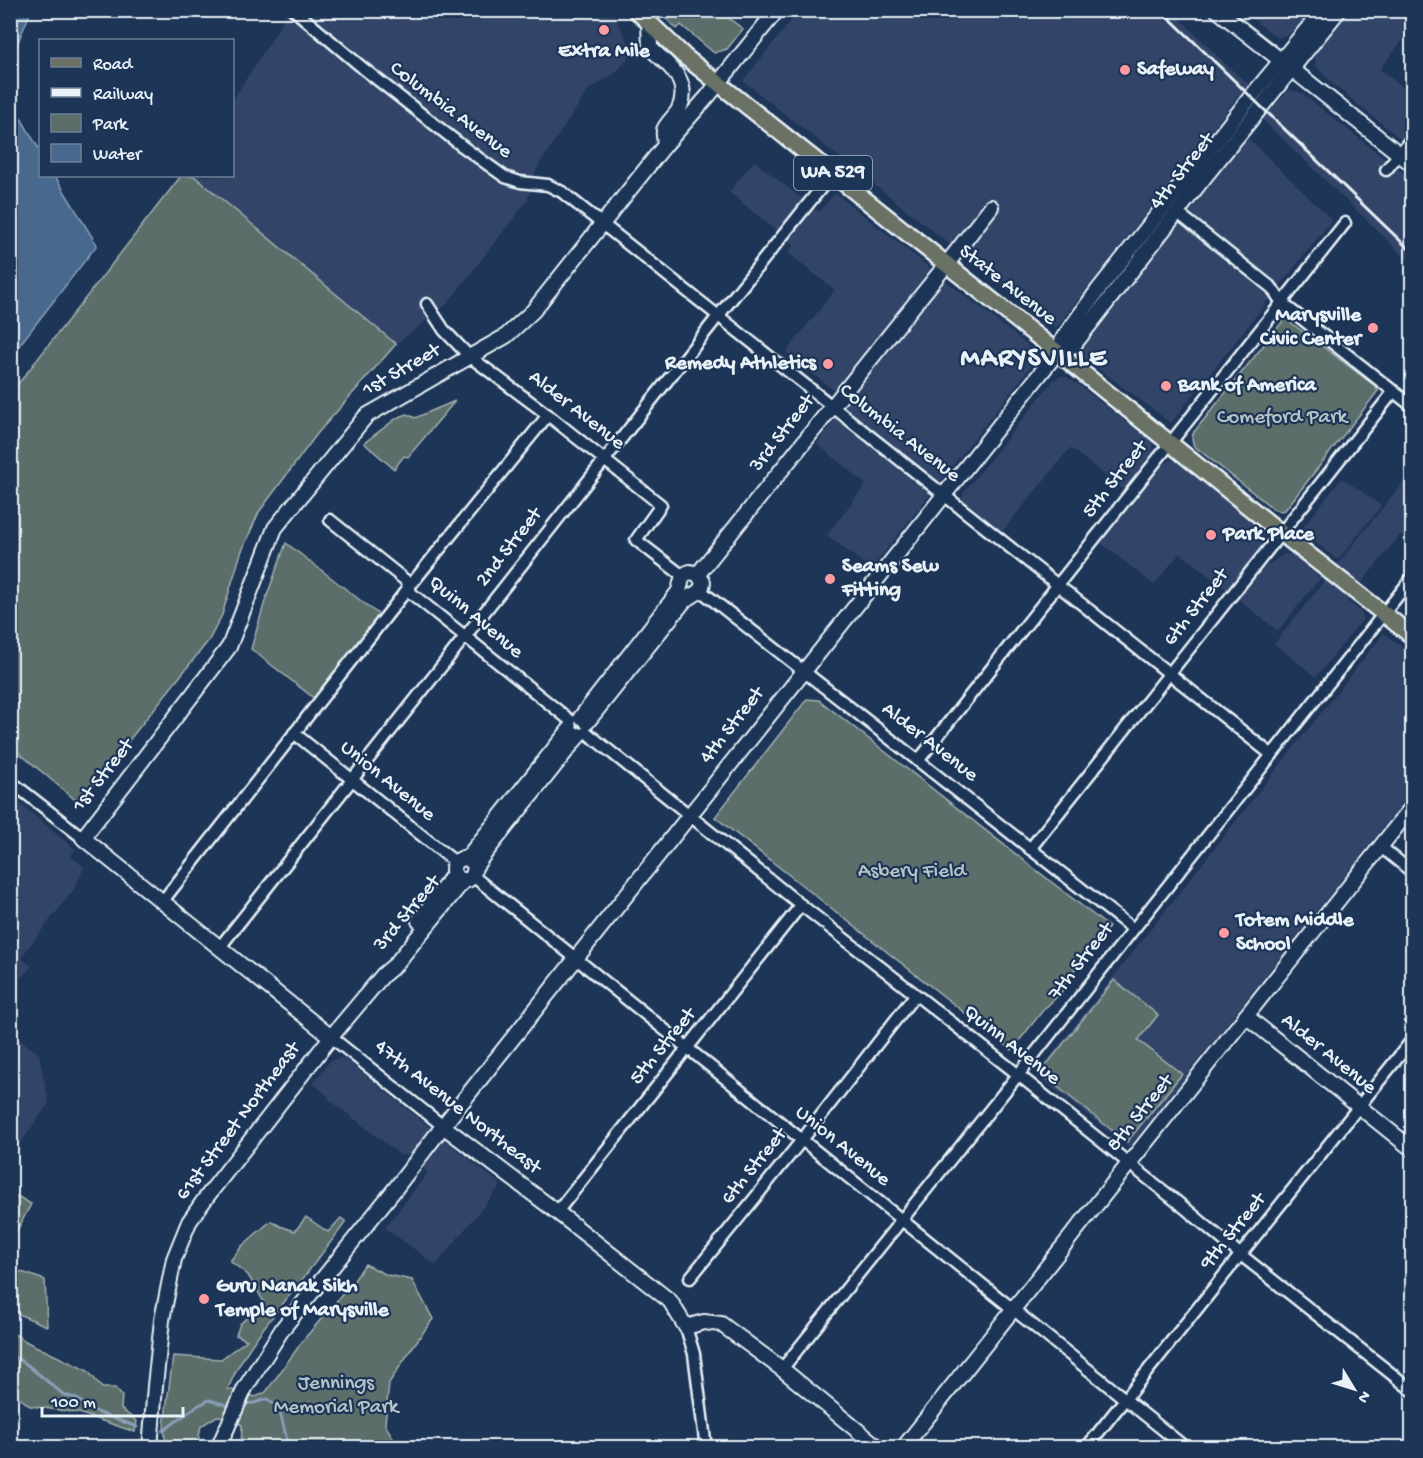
<svg xmlns="http://www.w3.org/2000/svg" width="1423" height="1458" font-family="'Gochi Hand',sans-serif">
<style>
.built{fill:#324568}
.green{fill:#5b6e6a;stroke:#a2b0b1;stroke-width:1.5}
.water{fill:#48688e;stroke:#889fb8;stroke-width:1.5}
.lines{fill:none;stroke-linecap:round;stroke-linejoin:round}
.stream{stroke:#889fb8;stroke-width:3}
.street-casing{stroke:#e8f1f8;stroke-width:15}
.secondary-casing{stroke:#e8f1f8;stroke-width:18}
.primary-casing{stroke:#e8f1f8;stroke-width:20}
.street{stroke:#1d3557;stroke-width:10}
.secondary{stroke:#1d3557;stroke-width:14}
.primary{stroke:#6b7165;stroke-width:15}
.rail{stroke:#e8f1f8;stroke-width:3}
.poi-dot{fill:#ff9aa2;stroke:#1d3557;stroke-width:2}
.labels{text-anchor:middle;dominant-baseline:central;stroke-width:4.5;stroke-linejoin:round;paint-order:stroke}
.shield{fill:#1d3557;stroke:#abb9c8;stroke-width:1.5}
.shield-label{font-size:20px;font-weight:bold;fill:#e8f1f8}
.poi-label{font-size:21px;font-weight:bold;fill:#e8f1f8;stroke:#1d3557;text-anchor:start}
.street-label{font-size:21px;fill:#e8f1f8;stroke:#1d3557}
.park-label{font-size:21px;fill:#b7c3c6;stroke:#1d3557}
.district-label{font-size:27px;font-weight:bold;letter-spacing:1.5px;fill:#e8f1f8;stroke:#1d3557}
</style>
<rect width="100%" height="100%" fill="#1d3557"/>
<filter id="ink" filterUnits="userSpaceOnUse"><feTurbulence type="fractalNoise" baseFrequency=".0167" numOctaves="2"/><feDisplacementMap in="SourceGraphic" scale="12" xChannelSelector="R" yChannelSelector="G"/><feConvolveMatrix kernelMatrix="1 2 1 2 8 2 1 2 1" color-interpolation-filters="sRGB"/></filter>
<g filter="url(#ink)">
<g class="built">
<path d="M288,11H612L633,53L614,74L588,90L537,168L527,201L446,305L396,344L194,176H232L233,99L274,36Z"/>
<path d="M799,11H1172L1232,70L1274,106L1289,90L1300,92L1412,180V264L1238,96L1056,328L743,81Z"/>
<path d="M1242,11H1310L1293,32L1287,35L1278,38Z"/>
<path d="M1350,11H1412V28L1380,69L1412,95V148L1334,85L1316,66L1315,58L1318,50Z"/>
<path d="M1248,138L1332,220L1171,423L1079,354L1078,350Z"/>
<path d="M754,161L819,212L835,193L1040,355L871,569L827,535L866,484L817,444L848,402L786,352L835,290L788,253L794,245L729,192Z"/>
<path d="M1060,376L1067,377L1077,384L1153,443V453L1124,490L1070,448L1002,532L963,502L962,498L964,492L1054,380Z"/>
<path d="M1170,461H1175L1263,530L1265,535L1261,545L1228,591L1180,553L1154,585L1101,543L1163,464Z"/>
<path d="M1412,471V544L1400,535L1347,601L1362,613V620L1316,677L1274,644Z"/>
<path d="M1342,478L1364,493L1381,506L1338,560L1305,534L1304,530V526Z"/>
<path d="M1284,554H1291L1320,578L1278,631L1237,598L1257,573Z"/>
<path d="M1384,633L1412,655V791L1129,1147L1036,1075Z"/>
<path d="M11,796L75,849L71,856L84,867L75,888L22,956L21,958L32,966L11,988Z"/>
<path d="M11,1033L39,1054L49,1103L11,1156Z"/>
<path d="M344,1058L501,1185L436,1265L385,1228L428,1172L407,1155H400L329,1099L328,1096L313,1083L331,1060Z"/>
</g>
<g class="green">
<path d="M658,11H719L743,29L727,49L714,53L681,25L677,29Z"/>
<path d="M181,176H194L396,344L317,434L259,512L241,553L222,615L209,640L79,803L11,746V393Z"/>
<path d="M1286,319L1375,386L1378,391L1285,510L1280,511L1275,510L1194,446C1192,440 1191,437 1194,432L1283,321Z"/>
<path d="M455,401L408,457L404,456L394,469L364,443L397,418L407,414L415,418Z"/>
<path d="M286,543L382,617L315,699L251,649L265,601Z"/>
<path d="M807,699L819,700L1109,927L1067,979L1061,993L1044,1009L1012,1050L715,817Z"/>
<path d="M1114,980L1158,1015L1138,1040L1182,1074L1127,1142L1040,1073Z"/>
<path d="M17,1196L31,1204L11,1242V1205Z"/>
<path d="M306,1217L328,1232L341,1218L346,1222C330,1243 314,1264 298,1285C272,1317 243,1350 228,1389L256,1397L266,1392L304,1339L353,1282L365,1264L387,1275L412,1280L433,1319L414,1345L389,1383L385,1424L398,1447H241L242,1425L227,1417L217,1416L201,1426L197,1447L166,1448L164,1426L173,1356L221,1359L247,1340L236,1335L240,1324L264,1302L248,1275L230,1261L243,1245L271,1221L280,1226L295,1231Z"/>
<path d="M10,1268L45,1280L47,1326L11,1311Z"/>
<path d="M11,1332L27,1342L88,1371L102,1388H115L122,1396L121,1409L137,1421L135,1432L79,1413L30,1406L11,1391Z"/>
</g>
<g class="water">
<path d="M11,10L31,11L11,59L10,11Z"/>
<path d="M11,101L40,151V176H55L97,245L11,356Z"/>
</g>
<g class="lines">
<g class="stream">
<path d="M10,1355L25,1363L64,1395L75,1398L99,1413L137,1427"/>
<path d="M243,1404L254,1403L267,1399L276,1406L280,1412L289,1448"/>
<path d="M163,1431L197,1406L209,1400L230,1406L234,1405"/>
</g>
<defs>
<g id="street">
<path d="M294,10L364,69L462,146L505,177L520,182L548,185L562,192L1272,755"/>
<path d="M1386,170L1412,138"/>
<path d="M1178,213L1272,288L1282,303L1412,406"/>
<path d="M427,304L444,330L469,356L548,415L661,505L636,540L683,576"/>
<path d="M330,520L405,580L412,594L571,721"/>
<path d="M700,590L1133,929"/>
<path d="M586,732L801,905L1006,1065L1186,1209L1241,1255L1412,1390"/>
<path d="M294,733L455,862"/>
<path d="M918,761L1345,223"/>
<path d="M10,781L83,838"/>
<path d="M1381,847L1412,872"/>
<path d="M1030,849L1394,391"/>
<path d="M473,876L1186,1448"/>
<path d="M162,902L409,587L548,415"/>
<path d="M220,947L719,315L833,173"/>
<path d="M331,1037L443,1126"/>
<path d="M557,1212L801,905"/>
<path d="M690,1278L802,1140L915,995"/>
<path d="M686,1327L694,1354L706,1448"/>
<path d="M782,1369L1018,1075L1412,578"/>
<path d="M1086,1448L1412,1040"/>
</g>
<g id="secondary">
<path d="M1217,10L1412,164"/>
<path d="M649,24L650,48C669,65 693,82 678,111C674,117 666,124 664,130C663,134 665,141 665,145"/>
<path d="M1057,352L1073,346L1203,179L1339,10"/>
<path d="M698,574L946,265L991,207"/>
<path d="M581,717L676,595C678,592 680,590 680,587C682,580 681,575 690,572L698,574L703,582C702,594 692,594 684,601L587,722"/>
<path d="M467,858L570,729"/>
<path d="M475,867L471,860L463,858L455,862C451,869 453,876 461,880H468L473,876L475,867L482,857L579,735"/>
<path d="M419,921L454,874"/>
<path d="M1246,1016L1412,1149"/>
<path d="M331,1037L83,838L229,647L275,528L366,416L506,336L533,311L665,145L708,96L777,10"/>
<path d="M443,1126L557,1212L670,1301L686,1327L704,1322L721,1324L782,1369L879,1448"/>
<path d="M150,1448L155,1386L162,1320L174,1259L189,1222L205,1199L331,1037L383,975L395,965L464,880"/>
<path d="M218,1448L245,1388L283,1328L395,1189L443,1126L1048,364L1057,352L1064,337L1098,290L1250,98L1323,10"/>
<path d="M903,1448L1412,807"/>
</g>
<path id="primary" d="M636,10L684,56L1057,352L1281,533L1412,636"/>
</defs>
<use href="#street" class="street-casing"/>
<use href="#secondary" class="secondary-casing"/>
<use href="#primary" class="primary-casing"/>
<use href="#street" class="street"/>
<use href="#secondary" class="secondary"/>
<use href="#primary" class="primary"/>
<path class="rail" d="M1161,10L1412,252"/>
</g>
</g>
<g class="poi-dot">
<circle cx="604" cy="30" r="6"/>
<circle cx="1125" cy="70" r="6"/>
<circle cx="1373" cy="328" r="6"/>
<circle cx="828" cy="364" r="6"/>
<circle cx="1166" cy="386" r="6"/>
<circle cx="1211" cy="535" r="6"/>
<circle cx="830" cy="579" r="6"/>
<circle cx="1224" cy="933" r="6"/>
<circle cx="204" cy="1299" r="6"/>
</g>
<g class="labels">
<rect class="shield" x="794" y="156" width="78" height="34" rx="4.5"/>
<g class="shield-label">
<text x="833" y="173">WA 529</text>
</g>
<g class="poi-label">
<text x="604" y="52" text-anchor="middle">Extra Mile</text>
<text x="1137" y="70">Safeway</text>
<text x="1361" y="316" text-anchor="end">Marysville<tspan x="1361" dy="24">Civic Center</tspan></text>
<text x="816" y="364" text-anchor="end">Remedy Athletics</text>
<text x="1178" y="386">Bank of America</text>
<text x="1223" y="535">Park Place</text>
<text x="842" y="567">Seams Sew<tspan x="842" dy="24">Fitting</tspan></text>
<text x="1236" y="921">Totem Middle<tspan x="1236" dy="24">School</tspan></text>
<text x="216" y="1287">Guru Nanak Sikh<tspan x="216" dy="24">Temple of Marysville</tspan></text>
</g>
<g class="street-label">
<text transform="translate(450 111) rotate(37)">Columbia Avenue</text>
<text transform="translate(1183 172) rotate(-52)">4th Street</text>
<text transform="translate(1007 286) rotate(38)">State Avenue</text>
<text transform="translate(402 371) rotate(-30)">1st Street</text>
<text transform="translate(576 411) rotate(38)">Alder Avenue</text>
<text transform="translate(783 434) rotate(-52)">3rd Street</text>
<text transform="translate(899 434) rotate(38)">Columbia Avenue</text>
<text transform="translate(1116 480) rotate(-52)">5th Street</text>
<text transform="translate(510 548) rotate(-52)">2nd Street</text>
<text transform="translate(1197 608) rotate(-52)">6th Street</text>
<text transform="translate(475 618) rotate(40)">Quinn Avenue</text>
<text transform="translate(733 726) rotate(-52)">4th Street</text>
<text transform="translate(929 743) rotate(38)">Alder Avenue</text>
<text transform="translate(104 776) rotate(-52)">1st Street</text>
<text transform="translate(387 782) rotate(39)">Union Avenue</text>
<text transform="translate(408 914) rotate(-50)">3rd Street</text>
<text transform="translate(1082 962) rotate(-52)">7th Street</text>
<text transform="translate(1011 1046) rotate(38)">Quinn Avenue</text>
<text transform="translate(664 1047) rotate(-51)">5th Street</text>
<text transform="translate(1328 1055) rotate(39)">Alder Avenue</text>
<text transform="translate(457 1108) rotate(38)">47th Avenue Northeast</text>
<text transform="translate(1141 1114) rotate(-51)">8th Street</text>
<text transform="translate(239 1122) rotate(-53)">61st Street Northeast</text>
<text transform="translate(842 1147) rotate(39)">Union Avenue</text>
<text transform="translate(755 1167) rotate(-51)">6th Street</text>
<text transform="translate(1234 1232) rotate(-51)">9th Street</text>
</g>
<g class="park-label">
<text x="1282" y="418">Comeford Park</text>
<text x="912" y="872">Asbery Field</text>
<text x="336" y="1384">Jennings<tspan x="336" dy="24">Memorial Park</tspan></text>
</g>
<g class="district-label">
<text x="1034" y="360">MARYSVILLE</text>
</g>
</g>
<rect width="1423" height="1458" fill="none" stroke="#1d3557" stroke-width="36"/>
<rect x="18" y="18" width="1387" height="1422" fill="none" stroke="#e8f1f8" stroke-width="2" filter="url(#ink)"/>
<rect x="39" y="39" width="195" height="138" fill="#1d3557" stroke="#6e8097" stroke-width="1.5"/>
<rect x="51" y="58" width="30" height="9" fill="#6b7165" stroke="#6e8097" stroke-width="1.5"/>
<text x="93" y="69" font-size="18" fill="#e8f1f8">Road</text>
<rect x="51" y="88" width="30" height="9" fill="#e8f1f8" stroke="#6e8097" stroke-width="1.5"/>
<text x="93" y="99" font-size="18" fill="#e8f1f8">Railway</text>
<rect x="51" y="114" width="30" height="18" fill="#5b6e6a" stroke="#6e8097" stroke-width="1.5"/>
<text x="93" y="129" font-size="18" fill="#e8f1f8">Park</text>
<rect x="51" y="144" width="30" height="18" fill="#48688e" stroke="#6e8097" stroke-width="1.5"/>
<text x="93" y="159" font-size="18" fill="#e8f1f8">Water</text>
<g transform="translate(1354 1389) rotate(128)" stroke="#1d3557" stroke-width="4.5" paint-order="stroke">
<path d="M0-4.5L10 22L0 15L-10 22Z" fill="#e8f1f8"/>
<text y="-9" font-size="16" font-weight="bold" text-anchor="middle" fill="#e8f1f8">N</text>
</g>
<path d="M42 1407v9h141v-9" fill="none" stroke="#e8f1f8" stroke-width="3"/>
<text x="51" y="1407" font-size="18" fill="#e8f1f8" stroke="#1d3557" stroke-width="4.5" paint-order="stroke">100 m</text>
</svg>
